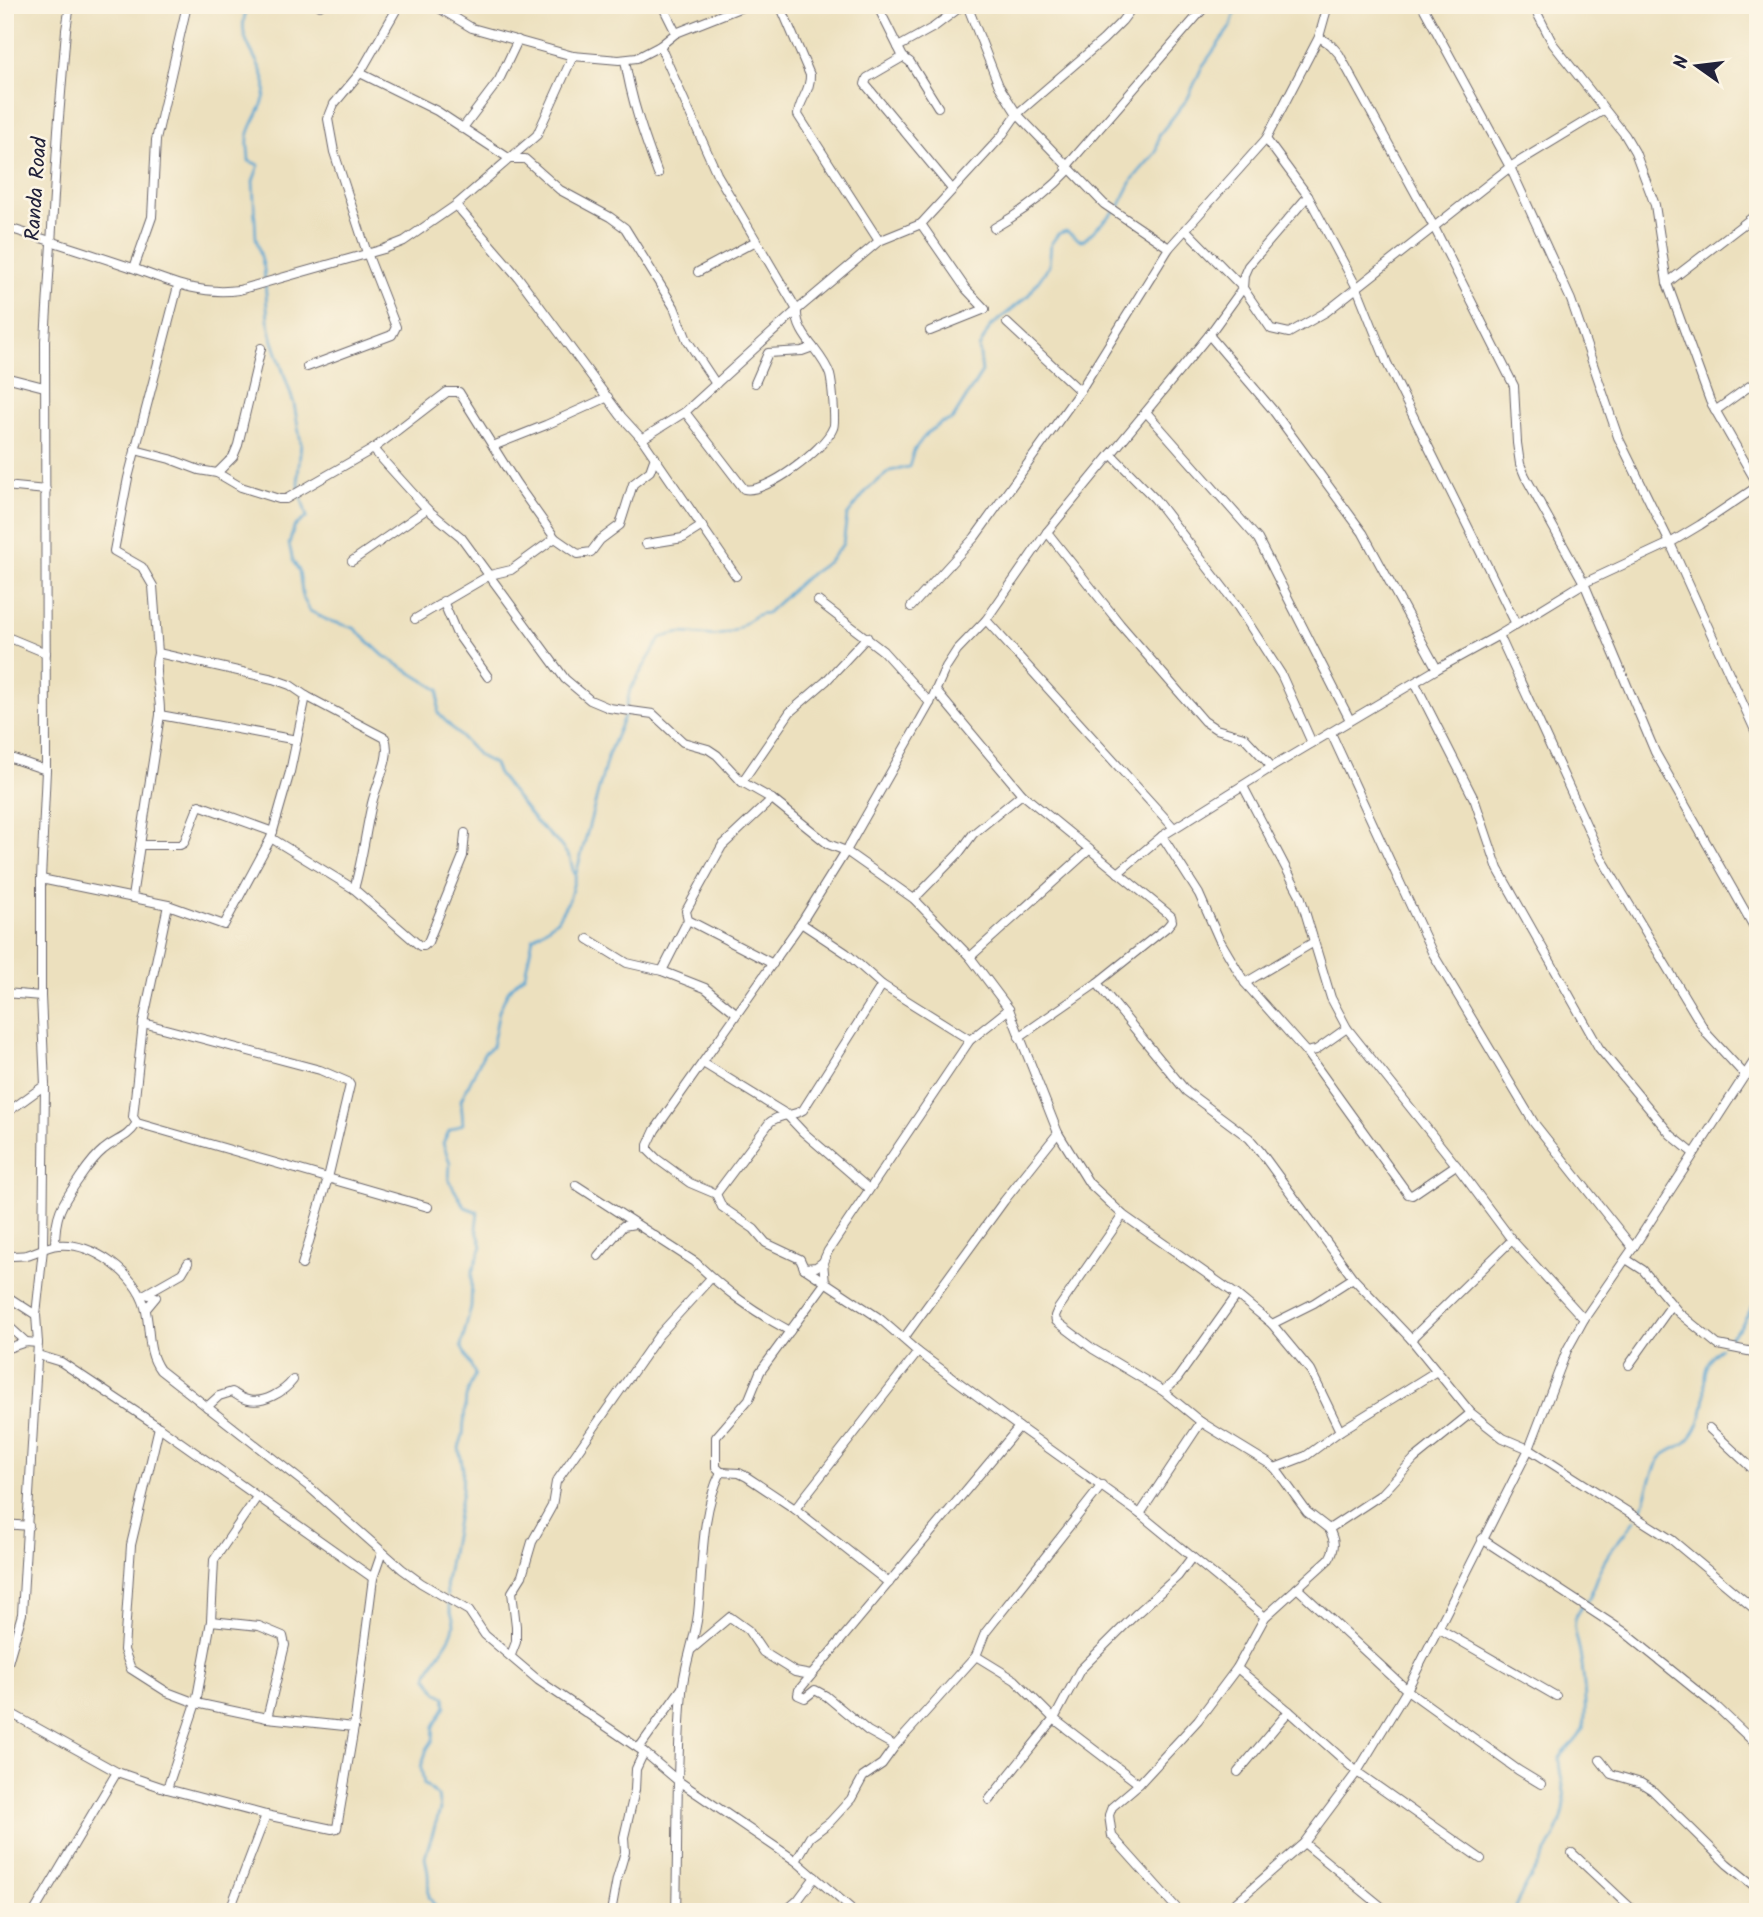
<svg xmlns="http://www.w3.org/2000/svg" width="1763" height="1917" font-family="Kalam,sans-serif">
<style>
.lines{fill:none;stroke-linecap:round;stroke-linejoin:round}
.stream{stroke:#59a4d1;stroke-width:2.5}
.minor-casing{stroke:#696469;stroke-width:10}
.minor{stroke:#fff;stroke-width:8}
.labels{text-anchor:middle;dominant-baseline:central;stroke-width:5;stroke-linejoin:round;paint-order:stroke}
.street-label{font-size:21px;fill:#22223b;stroke:#fcf5e5}
</style>
<rect width="100%" height="100%" fill="#fcf5e5"/>
<filter id="ink" filterUnits="userSpaceOnUse"><feTurbulence type="fractalNoise" baseFrequency=".0143" numOctaves="2"/><feDisplacementMap in="SourceGraphic" scale="14" xChannelSelector="R" yChannelSelector="G"/><feConvolveMatrix kernelMatrix="1 2 1 2 8 2 1 2 1" color-interpolation-filters="sRGB"/></filter>
<filter id="wash" filterUnits="userSpaceOnUse"><feTurbulence type="fractalNoise" baseFrequency=".00686" numOctaves="4" result="noise"/><feDisplacementMap in="SourceGraphic" scale="28" xChannelSelector="R" yChannelSelector="G"/><feGaussianBlur stdDeviation="1.57" result="paint"/><feColorMatrix in="noise" values="0 0 0 0 0 0 0 0 0 0 0 0 0 0 0 0 0 1.4 0 .05"/><feComposite in="paint" operator="in"/></filter>
<g filter="url(#wash)">
<rect width="100%" height="100%" fill="#ece0be"/>
<g class="lines">
<g class="stream">
<path d="M249,5C232,37 258,53 265,82C269,100 254,117 249,133C246,142 249,152 249,161L259,165L253,181L256,238L264,268L268,320L273,341L294,404L301,443L298,476L300,493L307,517L294,527L289,544L293,561L299,571L303,598L310,611L327,620L354,628L384,656L439,690L438,713L479,756L494,764L498,774L536,822L560,845L570,858L574,874"/>
<path d="M626,707L630,690L661,638C668,636 676,633 683,633C703,634 714,639 733,631C746,625 752,613 767,613L806,577L828,562L843,544L847,516L868,489L890,471L909,467L914,450L927,433L941,423L952,420L982,372L979,348L990,327L1028,296L1049,266L1051,244L1058,234L1066,231L1080,240H1084L1119,207L1133,179L1156,152L1159,135L1188,98L1202,67L1231,26L1237,5"/>
<path d="M1724,1343L1741,1326L1758,1298"/>
<path d="M1639,1515C1648,1498 1649,1475 1660,1459C1665,1452 1675,1449 1682,1445C1693,1438 1699,1425 1702,1413C1711,1383 1694,1375 1720,1348"/>
<path d="M447,1596L446,1582L462,1491L463,1469L459,1448L463,1435L466,1397L475,1374L461,1346L471,1307L472,1273L482,1246L476,1228L478,1212L465,1207L454,1189L449,1180L450,1163L443,1143L449,1131L463,1124L461,1100L484,1053L492,1047L499,1011L508,991L525,974L533,938L557,920L569,900L608,755L625,714"/>
<path d="M439,1912L429,1897L428,1873L425,1857L440,1810L438,1796L424,1784L421,1767L427,1749L433,1740L434,1726L446,1706L445,1697L437,1692L427,1676C432,1658 453,1641 454,1624C454,1617 449,1609 448,1602"/>
<path d="M1513,1912C1525,1878 1563,1839 1565,1802C1565,1788 1559,1773 1559,1759C1566,1748 1578,1742 1583,1729C1588,1715 1583,1669 1580,1653C1578,1640 1572,1630 1576,1616C1578,1608 1588,1602 1591,1594C1601,1559 1613,1548 1635,1520"/>
</g>
</g>
</g>
<g filter="url(#ink)">
<g class="lines">
<defs>
<g id="minor">
<path d="M209,5L214,7L220,5"/>
<path d="M434,5L472,28L573,56L619,60L637,58L660,46L676,33L747,5"/>
<path d="M662,5L676,33"/>
<path d="M780,5L810,75C811,91 799,100 798,115L879,241"/>
<path d="M877,5L903,57L867,78L865,84L952,189"/>
<path d="M967,5L999,86L1017,114L1104,204L1169,248"/>
<path d="M1422,5L1510,167L1571,300L1618,437L1670,543L1758,737"/>
<path d="M1533,5L1553,44L1625,135L1635,152L1655,205L1667,283L1710,401L1758,485"/>
<path d="M320,6L321,5"/>
<path d="M1319,37L1331,45L1339,54L1434,227L1514,386L1517,443L1520,464L1525,476L1584,583L1655,752L1758,934"/>
<path d="M660,46L717,174L797,310C795,335 823,352 830,375C832,382 836,423 833,428C825,449 765,495 744,489L685,412"/>
<path d="M898,47L934,27L963,5"/>
<path d="M903,57L910,62L938,107"/>
<path d="M625,60C631,100 644,136 658,174"/>
<path d="M360,73L437,111L510,159H525L560,190L610,217L625,228L674,307L687,340L716,384"/>
<path d="M462,129L499,80L518,40"/>
<path d="M1266,139L1308,196L1357,288L1387,363L1516,624"/>
<path d="M1066,167L1204,8"/>
<path d="M456,205L518,277L621,416L642,439L736,576"/>
<path d="M921,224L966,289L985,309L930,331"/>
<path d="M5,227C45,239 85,252 124,265C163,278 195,296 239,290L384,249L404,241L456,205L537,135L573,56"/>
<path d="M994,228C1022,212 1047,194 1069,170"/>
<path d="M1185,229L1243,288L1271,329L1289,333L1326,312L1510,167L1604,110"/>
<path d="M134,268L152,217L156,140L187,5"/>
<path d="M698,272L756,241"/>
<path d="M1667,283L1758,213"/>
<path d="M1007,323L1080,391"/>
<path d="M1209,335L1272,409L1363,533L1437,669"/>
<path d="M307,367L392,335L396,327L367,253L334,152L328,119L334,104L360,73L399,5"/>
<path d="M5,377L44,387"/>
<path d="M755,383L768,353L802,351L813,347"/>
<path d="M1715,411L1758,380"/>
<path d="M1146,412L1258,539L1350,720"/>
<path d="M642,439L685,412L797,310L879,241L921,224L1001,137L1017,114L1103,40L1122,21L1134,5"/>
<path d="M493,446L546,425L608,397"/>
<path d="M373,449L427,509L461,537L565,679L590,700L609,708L653,714L683,742L708,749L717,755L742,782L772,799L828,844L846,851L914,899L970,957L1009,1009L1058,1133L1089,1183L1123,1215L1237,1295L1272,1324L1311,1371L1340,1431"/>
<path d="M135,450L170,459L199,470L217,473L241,487L279,499H286L373,449L447,392H459L516,483L555,538L511,570L490,575L415,619"/>
<path d="M1111,454L1155,499L1238,607L1281,674L1312,743"/>
<path d="M217,473L233,457L238,445L261,348"/>
<path d="M5,486L46,490"/>
<path d="M1047,532L1120,624L1204,721L1216,729L1244,737L1272,767"/>
<path d="M555,538L578,554L591,552L600,540L620,525L633,484L650,471L655,457"/>
<path d="M646,544L683,538L702,526"/>
<path d="M352,561L427,509"/>
<path d="M443,601L456,632L488,677"/>
<path d="M818,601L883,651L930,703"/>
<path d="M911,607L975,537L1080,391L1169,248L1266,139L1319,37L1328,5"/>
<path d="M986,620L1174,828"/>
<path d="M1499,635L1602,859L1707,1034L1746,1076"/>
<path d="M5,636L46,653"/>
<path d="M158,653L153,586L142,567L114,551L128,478L178,286"/>
<path d="M1415,683L1475,801L1498,869L1599,1048L1671,1135L1693,1153"/>
<path d="M936,691L1022,794L1171,916L1172,921L1167,927L1097,983L1019,1037"/>
<path d="M160,715L297,740"/>
<path d="M1331,733L1432,952L1534,1123L1633,1248"/>
<path d="M5,756L46,770"/>
<path d="M742,782L790,712L826,681L867,637"/>
<path d="M1243,786L1300,895L1331,998L1347,1028L1456,1165L1512,1240L1584,1319"/>
<path d="M772,799L722,846L686,911L688,920L773,964"/>
<path d="M1162,836L1199,894L1219,939L1245,983L1306,1052L1408,1194L1412,1195L1456,1165"/>
<path d="M271,838L354,889L420,946H424L428,942L463,856L465,833"/>
<path d="M140,845H180L184,843L199,805L273,832"/>
<path d="M1118,873L1162,836L1272,767L1437,669L1499,635L1584,583L1670,543L1700,525L1758,486"/>
<path d="M41,879L168,905L224,925L271,838L290,772L306,696"/>
<path d="M132,897L160,715C161,693 152,674 158,653L273,679L290,685L306,696L385,738C393,758 374,787 371,808C365,835 362,862 354,889"/>
<path d="M914,899L959,853L973,834L1022,794"/>
<path d="M168,905L143,1023L133,1117L137,1123L428,1207"/>
<path d="M801,923L846,953L882,985"/>
<path d="M588,939L627,963L662,971L705,988L736,1013"/>
<path d="M970,957L1089,850"/>
<path d="M662,971L688,920"/>
<path d="M1097,983L1186,1091L1249,1138L1260,1151L1353,1278L1411,1339L1471,1413L1503,1438L1529,1449L1672,1540L1758,1612"/>
<path d="M1245,983L1314,942"/>
<path d="M5,993L41,996"/>
<path d="M143,1023L320,1070L348,1082L350,1085L328,1178L302,1265"/>
<path d="M1306,1052L1316,1050L1347,1028"/>
<path d="M703,1063L786,1114L803,1132L869,1189"/>
<path d="M5,1114L45,1085"/>
<path d="M576,1185L695,1262C727,1292 751,1310 790,1331"/>
<path d="M716,1194L770,1122C781,1113 792,1117 803,1110L882,985L970,1040"/>
<path d="M1123,1215L1058,1309L1055,1316L1056,1321L1093,1349L1163,1391L1201,1422L1268,1463L1275,1468L1307,1512L1329,1529"/>
<path d="M55,1245C55,1213 62,1204 79,1179C86,1169 93,1158 103,1150C117,1138 126,1140 137,1123"/>
<path d="M5,1256C12,1256 20,1256 27,1255C37,1252 47,1246 58,1245C93,1242 136,1274 145,1307C151,1329 146,1351 160,1370L308,1486L402,1569L421,1583L469,1611L485,1635L538,1680L644,1752L677,1780L796,1861L855,1912"/>
<path d="M598,1256L623,1226L635,1224"/>
<path d="M1626,1259L1643,1270L1679,1313L1718,1345L1758,1353"/>
<path d="M823,1262L816,1267L804,1268L800,1259L766,1243L754,1229L722,1207L716,1194L690,1183L657,1159L648,1150V1145L655,1130L801,923L846,851L930,703L946,667L957,650L986,620L1047,532L1209,335L1243,288L1244,275L1248,266L1308,196"/>
<path d="M804,1268L879,1318L918,1352L1019,1427L1140,1514L1265,1617"/>
<path d="M5,1295L36,1315"/>
<path d="M146,1309L156,1297L145,1294L182,1273L188,1263"/>
<path d="M5,1323L26,1342"/>
<path d="M1272,1324L1314,1303L1353,1278"/>
<path d="M904,1338L1004,1201L1058,1133"/>
<path d="M1411,1339L1512,1240"/>
<path d="M5,1349L26,1342L38,1343"/>
<path d="M38,1355L61,1362L159,1427L373,1578"/>
<path d="M1629,1365L1671,1306"/>
<path d="M1163,1391L1177,1379L1237,1295"/>
<path d="M207,1407L219,1396L232,1392C237,1395 242,1399 248,1400C263,1404 284,1392 293,1380"/>
<path d="M159,1427L131,1545L124,1650L131,1669L167,1692L196,1703L267,1718L354,1727"/>
<path d="M1709,1428L1758,1474"/>
<path d="M1275,1468L1306,1456L1340,1431L1435,1372"/>
<path d="M721,1472L716,1467V1437L749,1399L760,1372L825,1283L823,1262L828,1251L970,1040L1009,1009"/>
<path d="M721,1472L739,1473L747,1477L795,1509L889,1583"/>
<path d="M795,1509L918,1352"/>
<path d="M1140,1514L1201,1422"/>
<path d="M5,1524L29,1526"/>
<path d="M1482,1539L1623,1631L1718,1708L1758,1746"/>
<path d="M1297,1588L1407,1690L1518,1770L1541,1784"/>
<path d="M211,1621L259,1626L283,1636L285,1645L267,1718"/>
<path d="M1438,1628L1556,1696"/>
<path d="M692,1649L730,1617L748,1630L763,1652L795,1672L811,1675"/>
<path d="M511,1655L516,1642V1626L512,1592L522,1576L532,1542L552,1506L556,1482L659,1335L711,1278"/>
<path d="M976,1656L1015,1680L1054,1719L1139,1784"/>
<path d="M1237,1668L1289,1711L1357,1772L1481,1859"/>
<path d="M5,1673L22,1614L38,1343L36,1315L43,1249L45,1085L41,996V879L46,770L45,341L58,130L66,30L70,5"/>
<path d="M5,1710L117,1772L167,1789L266,1815L332,1829L337,1828L354,1727L373,1578L382,1552"/>
<path d="M895,1746L868,1731L826,1696L815,1690L805,1698L798,1695L799,1690L1019,1427"/>
<path d="M639,1748L682,1688"/>
<path d="M1600,1760L1611,1774L1641,1783L1652,1790L1727,1864L1758,1889"/>
<path d="M1238,1772L1289,1711"/>
<path d="M167,1789L196,1703L211,1621L214,1560L257,1497"/>
<path d="M989,1800L1054,1719L1080,1670L1135,1615L1178,1576L1192,1557"/>
<path d="M1304,1843L1388,1912"/>
<path d="M1572,1853L1635,1912"/>
<path d="M796,1861L810,1837L830,1822L851,1799L863,1777L882,1764L895,1746L976,1656L985,1633L1102,1485"/>
<path d="M34,1912L117,1772"/>
<path d="M229,1912L266,1815"/>
<path d="M611,1912L617,1879L625,1852L624,1837L635,1790L636,1769L644,1752"/>
<path d="M676,1912C678,1838 676,1765 682,1692C684,1666 695,1640 698,1614C703,1568 700,1514 721,1472"/>
<path d="M784,1912L798,1900L815,1877"/>
<path d="M1180,1912L1112,1836L1109,1815L1112,1807L1139,1784L1198,1720L1237,1668L1265,1617L1329,1559C1336,1547 1335,1541 1329,1529L1382,1494L1414,1459L1471,1413"/>
<path d="M1225,1912L1304,1843L1357,1772L1407,1690L1529,1449L1567,1350L1584,1319L1633,1248L1758,1055"/>
</g>
</defs>
<use href="#minor" class="minor-casing"/>
<use href="#minor" class="minor"/>
</g>
</g>
<g class="labels">
<g class="street-label">
<text transform="translate(37 189) rotate(-86)">Randa Road</text>
</g>
</g>
<rect width="1763" height="1917" fill="none" stroke="#fcf5e5" stroke-width="28"/>
<g transform="translate(1697 66) rotate(284)" stroke="#fcf5e5" stroke-width="5" paint-order="stroke">
<path d="M0-5L12 26L0 18L-12 26Z" fill="#22223b"/>
<text y="-10" font-size="19" font-weight="bold" text-anchor="middle" fill="#22223b">N</text>
</g>
</svg>
